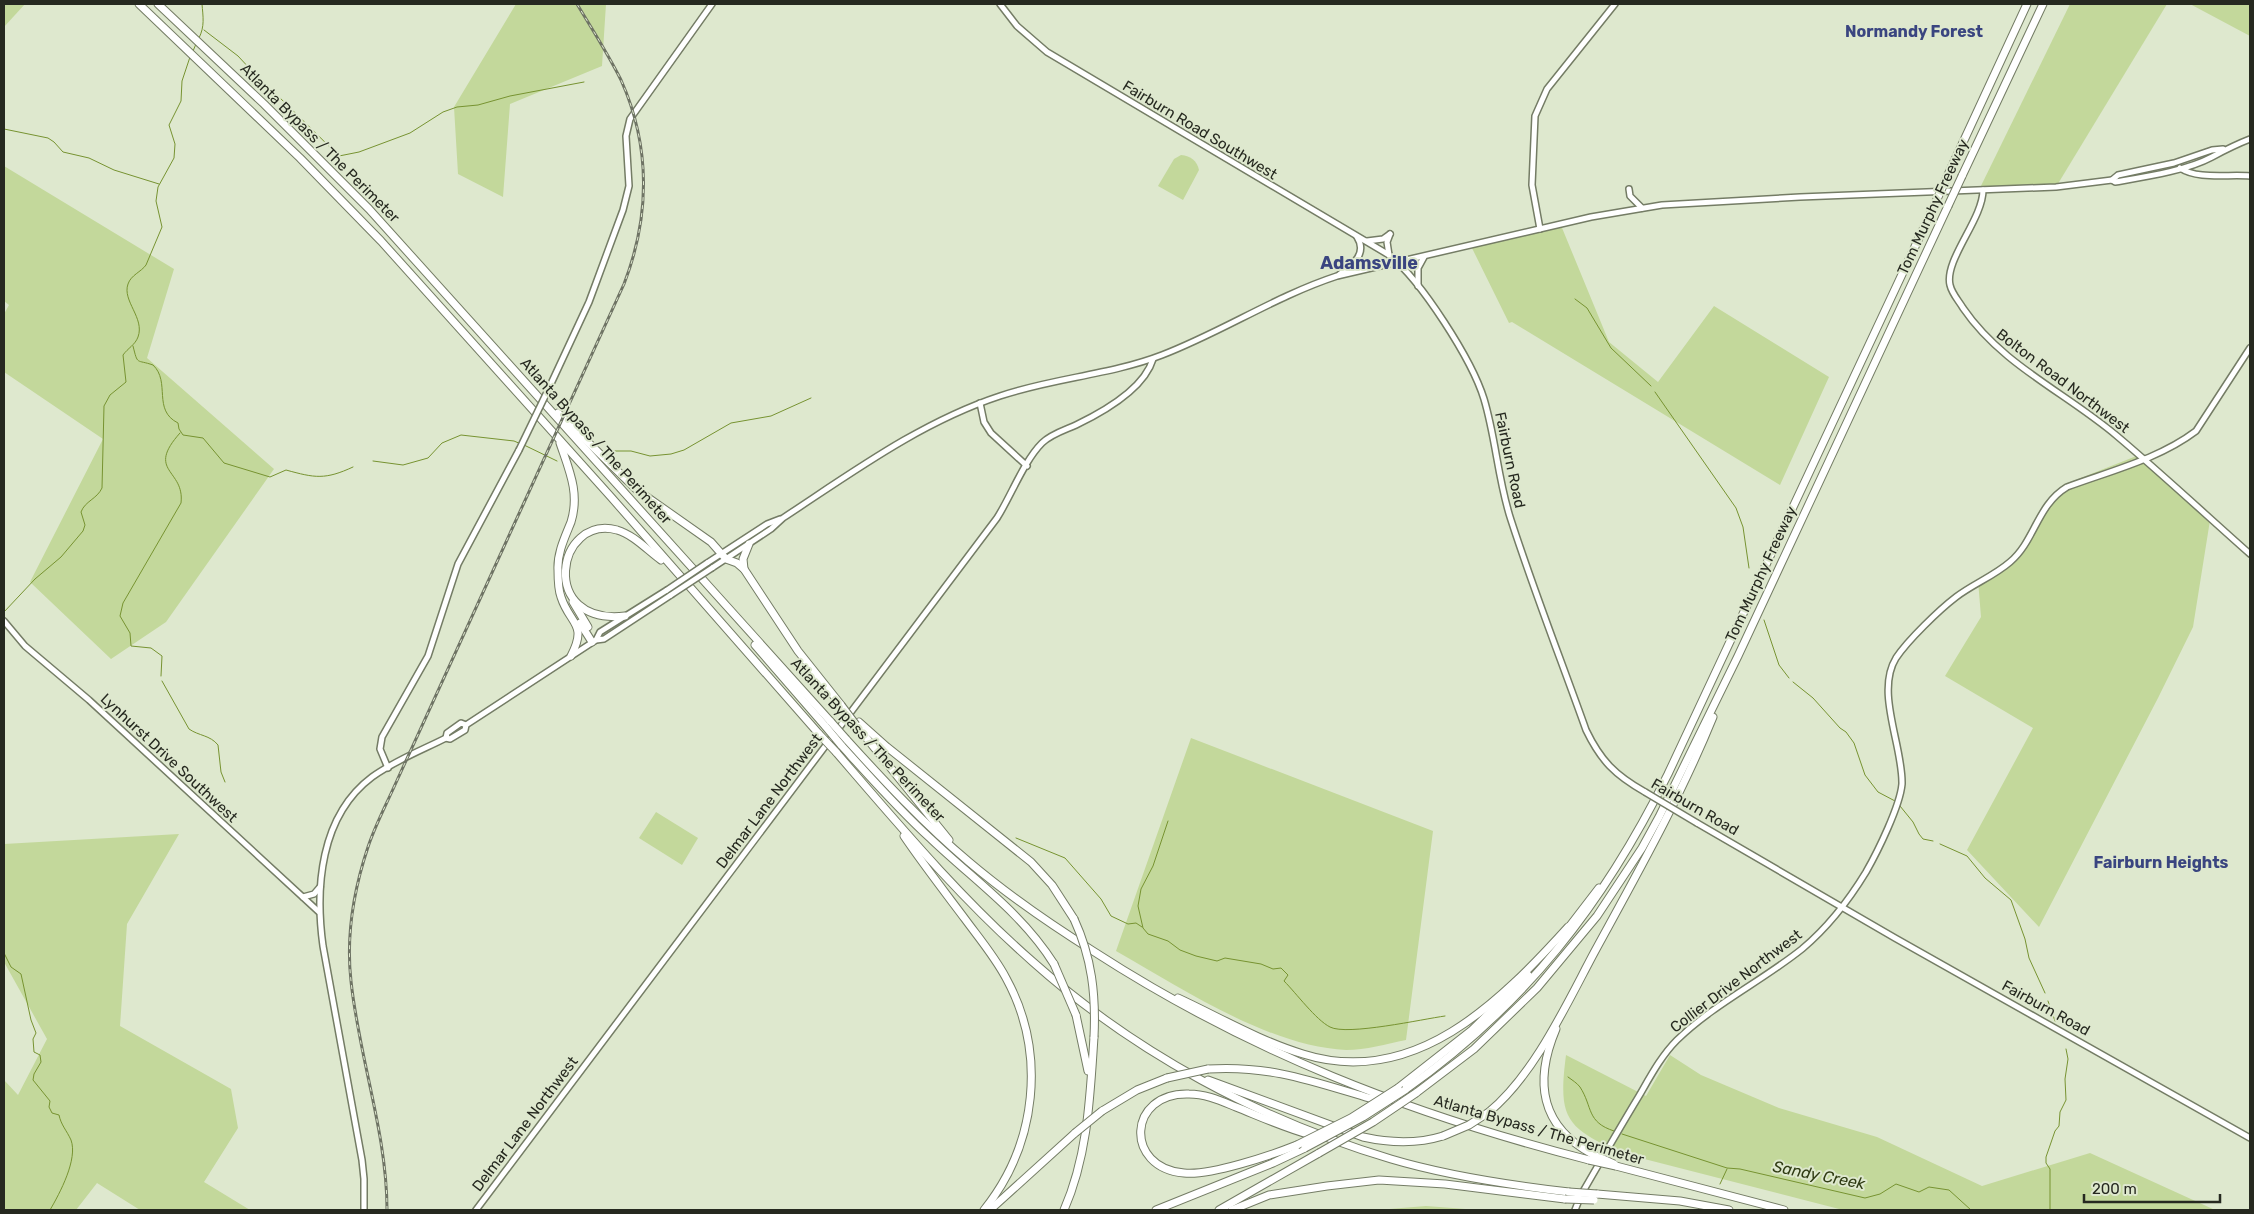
<svg xmlns="http://www.w3.org/2000/svg" width="2254" height="1214" font-family="Rubik,sans-serif">
<style>
.green{fill:#c3d89b}
.lines{fill:none;stroke-linecap:round;stroke-linejoin:round}
.stream{stroke:#779331;stroke-width:1}
.secondary-casing{stroke:#747c65;stroke-width:8}
.highway-casing{stroke:#747c65;stroke-width:9}
.secondary{stroke:#fff;stroke-width:5}
.highway{stroke:#fff;stroke-width:7}
.rail-casing{stroke:#6e7364;stroke-width:3}
.rail{stroke:#dee8ce;stroke-width:1;stroke-dasharray:4;stroke-linecap:butt}
.secondary-bridge-casing{stroke:#747c65;stroke-width:8;stroke-linecap:butt}
.highway-bridge-casing{stroke:#747c65;stroke-width:9;stroke-linecap:butt}
.secondary-bridge{stroke:#fff;stroke-width:5}
.highway-bridge{stroke:#fff;stroke-width:7}
.labels{text-anchor:middle;dominant-baseline:central;stroke-width:4;stroke-linejoin:round;paint-order:stroke}
.street-label{font-size:15px;fill:#262920;stroke:#dee8ce}
.neighbourhood-label{font-size:16px;font-weight:bold;fill:#3a4580;stroke:#dee8ce}
.water-label{font-size:16px;font-style:italic;fill:#2f3b13;stroke:#dee8ce}
.quarter-label{font-size:18px;font-weight:bold;fill:#3a4580;stroke:#dee8ce}
</style>
<rect width="100%" height="100%" fill="#dee8ce"/>
<g class="green">
<path d="M4,4H25L4,27Z"/>
<path d="M516,4H606L602,66L510,104L503,197L458,174L454,107Z"/>
<path d="M2070,4H2167L2056,187L1978,192Z"/>
<path d="M2190,4H2250V36Z"/>
<path d="M1181,155C1191,156 1197,161 1199,170L1183,200L1158,186L1174,159Z"/>
<path d="M4,166L174,269L147,358L274,469L166,622L111,659L30,582L103,439L4,372V314L9,305L4,301Z"/>
<path d="M1560,223L1609,342L1658,382L1714,306L1829,377L1780,485L1512,322L1509,323L1469,242Z"/>
<path d="M2139,455L2211,514L2193,627L2158,698L2039,927L1967,850L2033,728L1945,676L1981,617L1978,580L2018,553L2034,524L2063,485Z"/>
<path d="M1191,738L1433,831L1406,1040C1386,1044 1366,1050 1346,1050C1270,1047 1181,988 1116,951Z"/>
<path d="M656,812L698,838L682,865L639,838Z"/>
<path d="M179,834L127,924L120,1026L231,1089L238,1128L204,1182L250,1210H140L97,1183L76,1210H4V1080L18,1095L47,1039L4,962V844Z"/>
<path d="M1566,1055L1646,1096L1670,1055L1701,1075L1779,1108L1877,1137L1982,1186L2090,1153L2215,1210H1843L1621,1153C1565,1127 1558,1118 1566,1055Z"/>
<path d="M1426,1206L1479,1210H1377Z"/>
</g>
<g class="lines">
<g class="stream">
<path d="M204,30L238,56L266,86L276,94L339,156L359,152L410,133L443,112L457,107L478,105L510,96L584,82"/>
<path d="M199,38C205,26 203,17 202,4"/>
<path d="M193,51L196,44"/>
<path d="M4,129L48,138L54,142L63,152L89,158L114,170L159,184"/>
<path d="M1575,299L1587,308L1611,348L1651,386"/>
<path d="M133,346C138,366 136,359 153,365C171,382 152,410 178,423L179,429L183,435L203,438L224,463L270,477L286,470C315,478 325,480 353,467"/>
<path d="M1655,392L1736,508L1743,527L1749,568"/>
<path d="M524,445L557,461"/>
<path d="M610,451H631L650,456L671,454L684,450L731,423L771,416L811,398"/>
<path d="M373,461L403,465L428,458L442,443L461,435L514,441L521,444"/>
<path d="M4,612L35,579L61,557L83,531L85,525L81,512C85,501 97,499 102,488L104,406L110,395L126,382L123,355C128,348 135,345 138,337C145,318 122,301 128,284C131,275 141,272 146,265L162,227L156,201L158,187L174,158L175,144L169,125L181,101L182,81L190,57"/>
<path d="M1764,620L1779,665L1789,678"/>
<path d="M161,676L162,656L151,648L131,646L130,633L120,616L123,603L181,503C185,469 145,472 180,433"/>
<path d="M162,681L189,729C199,736 210,735 218,745L221,772L225,782"/>
<path d="M1793,682L1813,698L1840,728L1846,732L1854,743L1865,775L1878,792L1895,801"/>
<path d="M1900,806L1913,822L1919,834L1923,839L1933,841"/>
<path d="M1168,821L1153,866L1141,889L1138,906L1143,928L1148,934L1168,941L1180,950L1196,956L1217,961L1225,958L1261,964L1273,969L1281,968L1288,975L1284,981C1296,993 1316,1020 1330,1027C1347,1036 1423,1019 1445,1016"/>
<path d="M1016,838L1065,858L1101,899L1111,916L1128,924L1136,923L1142,927"/>
<path d="M1940,844L1967,856L1985,878L2011,900L2025,939L2029,958L2045,993"/>
<path d="M4,953L11,967L21,974L31,1020L36,1033L33,1039L34,1052L40,1055L41,1062L34,1074L33,1080L50,1101L49,1107L52,1113L59,1115C61,1125 67,1131 71,1140C78,1159 60,1193 50,1210"/>
<path d="M2048,1001L2055,1021"/>
<path d="M1568,1077C1572,1080 1577,1083 1580,1087C1593,1107 1586,1122 1614,1131"/>
<path d="M1622,1134L1727,1168L1740,1169L1865,1198L1880,1194L1896,1184L1919,1192L1929,1187L1949,1190L1971,1210"/>
<path d="M1720,1184L1727,1169"/>
<path d="M2015,1210H2022"/>
<path d="M2050,1210V1169L2046,1163V1157L2055,1131L2059,1126L2060,1112L2066,1100L2065,1079L2068,1059L2066,1049"/>
</g>
<defs>
<g id="secondary">
<path d="M1000,4L1017,26L1047,52L1389,255C1421,280 1472,360 1484,399C1496,439 1498,481 1511,520C1534,591 1561,660 1586,730C1601,761 1615,775 1645,792"/>
<path d="M2180,168C2198,180 2228,174 2250,176"/>
<path d="M2112,180L2118,175L2174,163L2212,150L2223,149"/>
<path d="M1629,189L1630,196L1642,208"/>
<path d="M1983,190C1983,219 1944,260 1950,285C1952,294 1959,301 1963,308C2002,365 2065,392 2117,436C2162,474 2206,515 2250,554"/>
<path d="M1540,229L1532,185L1535,116L1547,89L1615,4"/>
<path d="M1367,241L1383,239L1390,234"/>
<path d="M1389,255L1387,242L1390,234"/>
<path d="M1339,275C1352,265 1368,254 1357,237"/>
<path d="M1418,286V268L1424,257"/>
<path d="M549,388L589,302L623,210L629,186L626,136L630,119L712,4"/>
<path d="M980,403L984,422L991,433L1027,466"/>
<path d="M707,563L767,524L780,519"/>
<path d="M712,568L771,529L783,518C853,472 921,422 1000,396C1053,378 1110,375 1162,355C1222,332 1276,296 1337,276L1591,217L1662,205L1800,197L2056,187L2112,180L2115,182C2144,177 2186,171 2212,157C2225,150 2237,144 2250,139"/>
<path d="M4,621L25,646L89,700L319,912"/>
<path d="M596,640L600,632L667,590"/>
<path d="M446,738L447,733L461,723L466,725"/>
<path d="M388,768L380,749L382,737L428,656L458,564L519,450"/>
<path d="M1697,823L1895,938L2250,1138"/>
<path d="M303,897L314,894L320,887"/>
<path d="M364,1210V1179L362,1160L323,946C315,888 320,816 372,777C394,761 422,750 446,738L450,739L465,730L466,725L596,640L604,639L671,595"/>
<path d="M476,1210L997,518C1011,496 1024,461 1042,443C1051,434 1065,430 1076,425C1103,412 1144,389 1153,359"/>
<path d="M1575,1210L1581,1195C1600,1162 1619,1129 1639,1096C1650,1077 1661,1056 1677,1040C1714,1004 1762,981 1802,949C1827,928 1849,900 1866,872C1878,851 1900,806 1902,784C1903,746 1875,692 1896,658C1908,640 1939,610 1956,597C1973,584 1994,576 2010,562C2035,541 2037,505 2067,487C2110,471 2159,459 2196,431L2250,348"/>
</g>
<g id="highway">
<path d="M139,4L300,158L381,241L611,497L819,734"/>
<path d="M158,4L264,104L369,209L831,722"/>
<path d="M1962,176L2043,4"/>
<path d="M1947,177L2027,4"/>
<path d="M558,413L637,490L711,542L726,559L737,563L744,569L798,651L841,705"/>
<path d="M560,443C569,470 580,493 571,522C565,537 557,553 558,570C558,578 558,589 561,597C570,625 588,623 571,656"/>
<path d="M744,569L743,559L749,544"/>
<path d="M573,602L588,627"/>
<path d="M625,616C538,626 556,514 617,530C634,535 647,550 661,560"/>
<path d="M580,623L592,642"/>
<path d="M755,645L826,727"/>
<path d="M859,722L887,747L1031,862L1052,885L1074,919"/>
<path d="M856,725L949,840"/>
<path d="M846,739C885,782 924,824 969,862C1008,895 1050,924 1093,951C1249,1052 1409,1114 1589,1160"/>
<path d="M841,745C870,777 899,810 931,839C975,881 1021,912 1054,964"/>
<path d="M836,752C899,825 961,899 1033,962C1135,1053 1260,1120 1391,1159C1448,1176 1509,1185 1569,1192"/>
<path d="M904,836C923,864 944,891 965,919C979,938 995,957 1006,978C1047,1053 1037,1144 984,1210"/>
<path d="M1566,931L1599,888"/>
<path d="M1178,998C1219,1017 1260,1041 1303,1054C1414,1089 1500,1002 1568,927"/>
<path d="M1076,1015L1088,1071"/>
<path d="M1556,1029C1534,1081 1540,1126 1592,1154"/>
<path d="M1208,1069C1269,1065 1312,1081 1369,1098L1381,1099"/>
<path d="M1208,1080L1363,1137C1390,1143 1417,1144 1443,1136"/>
<path d="M1398,1088L1472,1030L1528,975"/>
<path d="M1405,1090C1525,1005 1603,905 1668,774L1934,206"/>
<path d="M1416,1093L1474,1049L1537,988L1597,916L1642,848L1659,817L1738,656L1948,206"/>
<path d="M1102,1111L1137,1090L1167,1078"/>
<path d="M1489,1112C1535,1074 1567,1003 1595,951C1637,874 1680,798 1713,717"/>
<path d="M1297,1145C1272,1155 1210,1176 1184,1173C1124,1168 1127,1092 1189,1094C1206,1094 1221,1101 1236,1107C1261,1117 1285,1128 1311,1135"/>
<path d="M1616,1166L1784,1210"/>
<path d="M1597,1194L1680,1201L1729,1210"/>
<path d="M990,1210L1075,1133"/>
<path d="M1064,1210C1088,1155 1090,1097 1094,1037"/>
<path d="M1156,1210L1273,1163L1305,1148"/>
<path d="M1219,1210L1319,1153"/>
<path d="M1232,1210L1269,1195L1327,1186L1379,1180L1445,1184L1565,1199"/>
</g>
</defs>
<use href="#secondary" class="secondary-casing"/>
<use href="#highway" class="highway-casing"/>
<use href="#secondary" class="secondary"/>
<use href="#highway" class="highway"/>
<defs>
<path id="rail" d="M387,1210C387,1133 359,1058 351,981C346,937 354,889 368,847C375,826 385,807 394,787L624,284C650,217 651,147 621,80C608,54 592,29 577,4"/>
</defs>
<use href="#rail" class="rail-casing"/>
<use href="#rail" class="rail"/>
<defs>
<g id="secondary-bridge">
<path d="M519,450L549,388"/>
<path d="M667,590L707,563"/>
<path d="M671,595L712,568"/>
<path d="M1645,792L1697,823"/>
</g>
<g id="highway-bridge">
<path d="M1934,206L1947,177"/>
<path d="M1948,206L1962,176"/>
<path d="M841,705L856,725"/>
<path d="M831,722L846,739"/>
<path d="M826,727L841,745"/>
<path d="M819,734L836,752"/>
<path d="M1074,919C1092,958 1096,995 1094,1037"/>
<path d="M1054,964L1076,1015"/>
<path d="M1167,1078L1208,1069"/>
<path d="M1075,1133L1102,1111"/>
<path d="M1443,1136L1469,1125L1489,1112"/>
<path d="M1297,1145L1351,1118L1398,1088"/>
<path d="M1305,1148L1363,1117L1405,1090"/>
<path d="M1319,1153L1373,1122L1416,1093"/>
<path d="M1592,1154L1614,1164"/>
<path d="M1589,1160L1616,1166"/>
<path d="M1569,1192L1597,1194"/>
<path d="M1565,1199L1594,1200"/>
</g>
</defs>
<use href="#secondary-bridge" class="secondary-bridge-casing"/>
<use href="#highway-bridge" class="highway-bridge-casing"/>
<use href="#secondary-bridge" class="secondary-bridge"/>
<use href="#highway-bridge" class="highway-bridge"/>
</g>
<g class="labels">
<g class="street-label">
<text transform="translate(1200 130) rotate(31)">Fairburn Road Southwest</text>
<text transform="translate(320 143) rotate(45)">Atlanta Bypass / The Perimeter</text>
<text transform="translate(1933 207) rotate(-65)">Tom Murphy Freeway</text>
<text transform="translate(2063 381) rotate(37)">Bolton Road Northwest</text>
<text transform="translate(596 441) rotate(48)">Atlanta Bypass / The Perimeter</text>
<text transform="translate(1510 460) rotate(78)">Fairburn Road</text>
<text transform="translate(1761 574) rotate(-65)">Tom Murphy Freeway</text>
<text transform="translate(868 740) rotate(47)">Atlanta Bypass / The Perimeter</text>
<text transform="translate(169 758) rotate(43)">Lynhurst Drive Southwest</text>
<text transform="translate(769 801) rotate(-53)">Delmar Lane Northwest</text>
<text transform="translate(1695 807) rotate(30)">Fairburn Road</text>
<text transform="translate(1736 981) rotate(-37)">Collier Drive Northwest</text>
<text transform="translate(2046 1008) rotate(29)">Fairburn Road</text>
<text transform="translate(525 1124) rotate(-53)">Delmar Lane Northwest</text>
<text transform="translate(1539 1130) rotate(16)">Atlanta Bypass / The Perimeter</text>
</g>
<g class="neighbourhood-label">
<text x="1914" y="31">Normandy Forest</text>
<text x="2161" y="862">Fairburn Heights</text>
</g>
<g class="water-label">
<text transform="translate(1819 1175) rotate(11)">Sandy Creek</text>
</g>
<g class="quarter-label">
<text x="1369" y="263">Adamsville</text>
</g>
</g>
<rect width="2254" height="1214" fill="none" stroke="#262920" stroke-width="10"/>
<path d="M2084 1194v8h136v-8" fill="none" stroke="#262920" stroke-width="2.5"/>
<text x="2092" y="1194" font-size="15" fill="#262920" stroke="#dee8ce" stroke-width="4" paint-order="stroke">200 m</text>
</svg>
